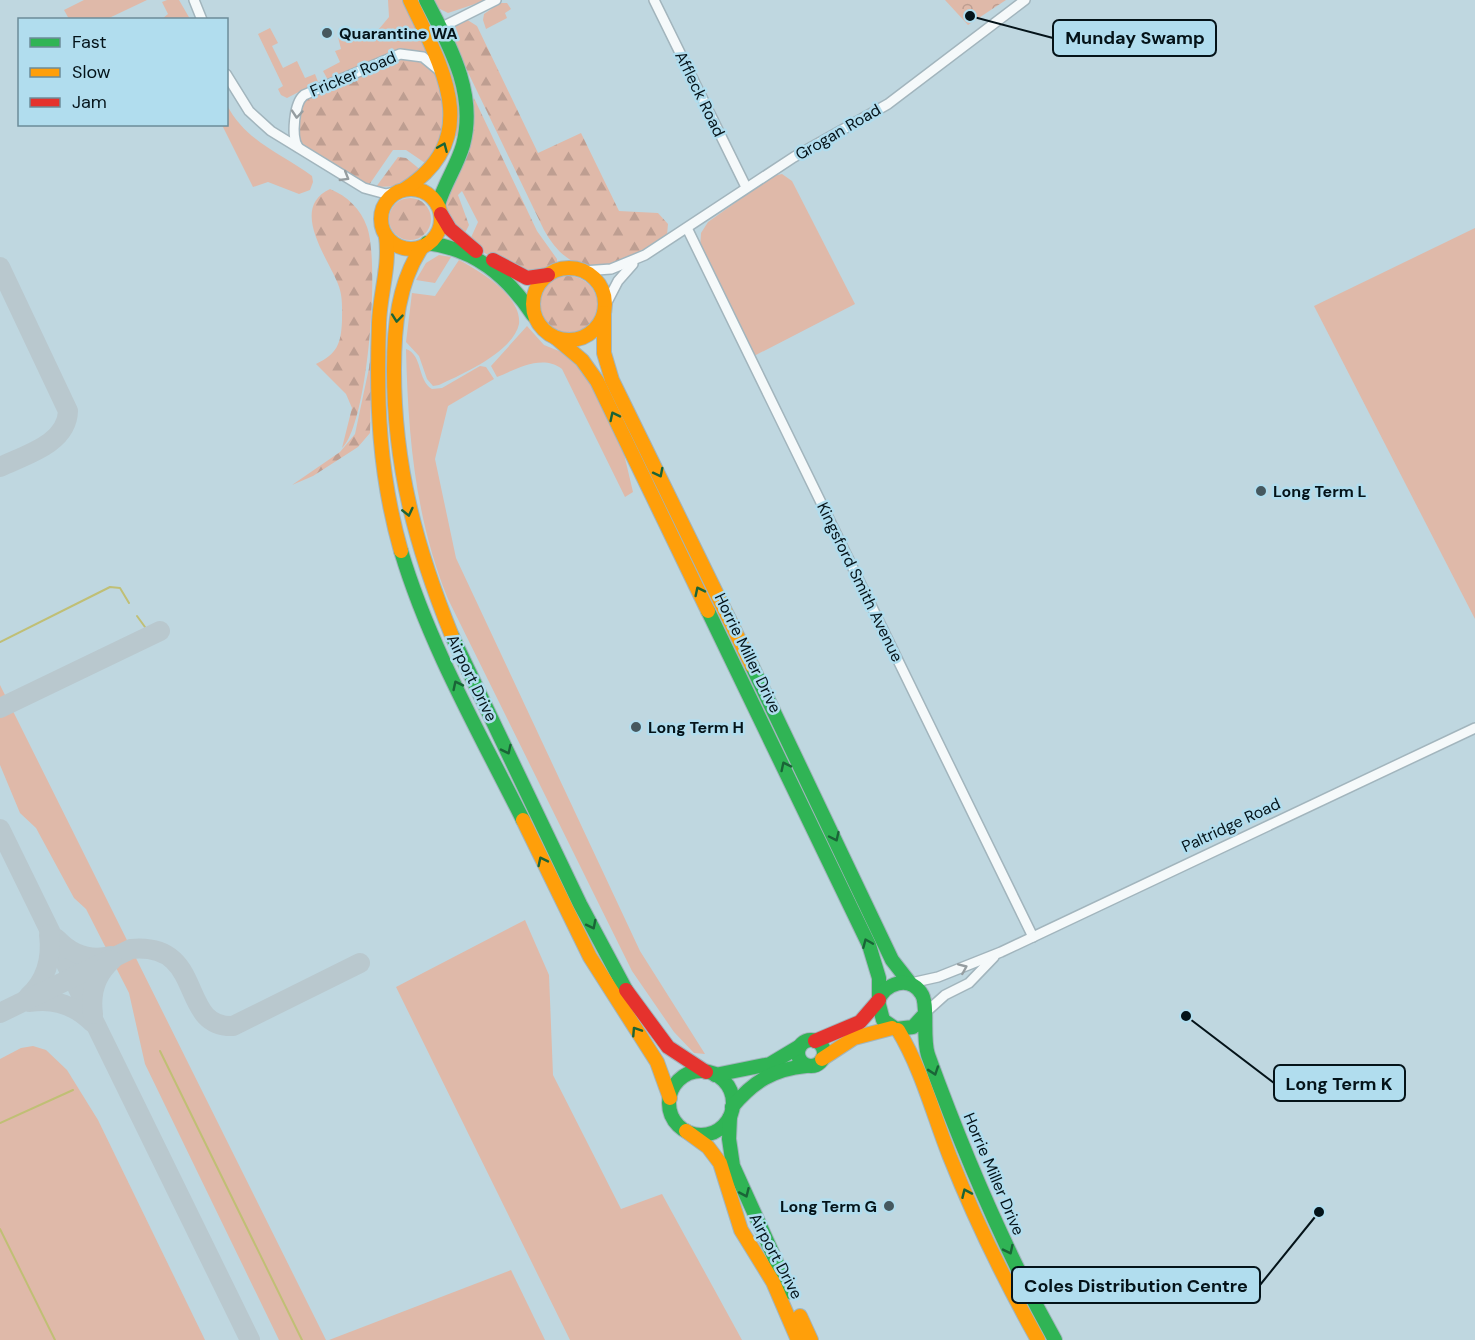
<svg xmlns="http://www.w3.org/2000/svg" width="1475" height="1340" font-family="'DM Sans',sans-serif">
<style>
.green{fill:#dfb9a9}
.forest{fill:url(#forest-firs)}
.park{fill:url(#park-crowns)}
.lines{fill:none;stroke-linecap:round;stroke-linejoin:round}
.stream{stroke:#c0bf75;stroke-width:2}
.taxiway{stroke:#b9c8ce;stroke-width:20}
.street-casing{stroke:#a2b5bd;stroke-width:12}
.fast-casing{stroke:#a2b5bd;stroke-width:16}
.slow-casing{stroke:#a2b5bd;stroke-width:16}
.jam-casing{stroke:#a2b5bd;stroke-width:16}
.street{stroke:#f5f9fa;stroke-width:9}
.fast{stroke:#30b455;stroke-width:14}
.slow{stroke:#ff9f0a;stroke-width:14}
.jam{stroke:#e5322d;stroke-width:14}
.oneway{stroke:#959da0}
.oneway2{stroke:#1a6437}
.poi-dot{fill:#45585f;stroke:#b1ddee;stroke-width:2}
.labels{text-anchor:middle;dominant-baseline:central;stroke-width:5;stroke-linejoin:round;paint-order:stroke}
.poi-label{font-size:16px;font-weight:bold;fill:#041319;stroke:#b1ddee;text-anchor:start}
.street-label{font-size:16px;fill:#041319;stroke:#b1ddee}
.leader{fill:none;stroke:#041319;stroke-width:2}
.callout-dot{fill:#041319;stroke:#b1ddee;stroke-width:2}
.callout{fill:#b1ddee;stroke:#041319;stroke-width:2}
.callout-label{font-size:18px;text-anchor:middle;font-weight:bold;fill:#041319}
</style>
<defs>
<pattern id="forest-firs" width="22" height="20" patternUnits="userSpaceOnUse" patternTransform="scale(1.5)"><rect width="22" height="20" fill="#dfb9a9"/><path d="M5 1l3.5 6h-7zM16 11l3.5 6h-7z" fill="#be9e91"/></pattern>
<pattern id="park-crowns" width="20" height="18" patternUnits="userSpaceOnUse" patternTransform="scale(1.5)"><rect width="20" height="18" fill="#dfb9a9"/><path d="M2 6a3 3 0 1 1 6 0M12 15a3 3 0 1 1 6 0" fill="none" stroke="#be9e91"/></pattern>
</defs>
<rect width="100%" height="100%" fill="#bfd7e0"/>
<g class="green">
<path d="M84,0H147L107,19H69L64,10Z"/>
<path d="M167,0H179L190,19H162L168,14L162,2Z"/>
<path d="M388,0H404L429,54L399,50L328,80L323,71L340,62L335,51L341,49L338,37L379,29L389,17Z"/>
<path d="M432,0H487L448,13L438,8Z"/>
<path d="M500,3H507L511,9L505,13L507,18L486,29L483,20L484,14Z"/>
<path d="M429,18L451,62L462,101L460,137L453,135L455,127L424,20Z"/>
<path d="M270,28L278,43L272,46L283,68L297,61L305,78L315,74L318,82L287,98L281,95L278,89L283,86L258,34Z"/>
<path d="M227,105C245,141 281,153 312,176L313,182L310,190L299,194L268,182L253,187L222,125L226,124Z"/>
<path d="M782,174L792,181L855,304L754,356L700,248L701,233L708,222L773,176Z"/>
<path d="M1475,228V619L1314,306Z"/>
<path d="M439,255L451,257L435,283L416,280L426,263Z"/>
<path d="M459,260C480,271 522,296 519,324C513,352 463,374 439,385L433,386L427,379L419,356L406,342L412,293L435,296Z"/>
<path d="M527,326L544,345L564,353L581,368L594,390L624,454L633,492L625,497L562,369C542,354 517,369 497,377L491,366Z"/>
<path d="M406,349C423,355 417,380 432,389L442,388L480,366L486,367L494,379L448,406L435,459L456,558L640,951L705,1054L694,1053L674,1032L632,971L448,599C415,518 408,435 406,349Z"/>
<path d="M0,685L326,1340H279L145,1064L129,993L86,909L74,898L36,828L20,813L0,765Z"/>
<path d="M525,920L549,975L553,1075L621,1209L662,1194L742,1340H570L396,987Z"/>
<path d="M33,1046L46,1050L67,1070L98,1120L205,1340H0V1059L21,1048Z"/>
<path d="M511,1270L545,1340H329Z"/>
</g>
<g class="forest">
<path d="M466,19L477,26L538,153L581,133L619,211L658,213L668,224L667,235C623,263 578,291 544,230L450,35L452,27Z"/>
<path d="M406,58C442,64 454,102 442,135C439,145 432,155 428,165L406,150H393L369,185L303,146C294,133 298,110 306,98Z"/>
<path d="M474,98L537,231L557,259V265C529,284 492,259 469,242L478,222L462,191L458,195L469,225L463,237L445,212L444,207Z"/>
<path d="M398,157L406,158L422,171L402,186L376,187Z"/>
<path d="M330,189C347,196 361,209 367,227C380,262 368,424 342,448L352,408L346,394L316,364C337,354 341,344 342,321C342,308 343,296 338,284C328,258 289,208 330,189Z"/>
<circle cx="410" cy="219" r="21"/>
<path d="M378,266H383L372,352L370,433L358,447L313,476L292,485L340,452L355,434L369,368Z"/>
<circle cx="568" cy="306" r="30"/>
</g>
<path class="park" d="M945,0H1006L968,25Z"/>
<g class="lines">
<g class="stream">
<path d="M137,616L145,627"/>
<path d="M0,642L110,587L120,588L129,603"/>
<path d="M160,1051L302,1340"/>
<path d="M0,1123L73,1090"/>
<path d="M0,1229L55,1340"/>
</g>
<g class="taxiway">
<path d="M0,267L68,411C67,444 25,455 0,467"/>
<path d="M0,708L160,631"/>
<path d="M0,829L250,1340"/>
<path d="M57,939C71,954 90,961 111,956"/>
<path d="M28,997C46,981 52,958 49,934"/>
<path d="M30,1002C54,998 76,1006 93,1023"/>
<path d="M0,1013L131,949C207,942 177,1028 233,1026L360,963"/>
<path d="M93,1014C90,992 96,974 112,960"/>
</g>
<defs>
<g id="street">
<path d="M194,0L202,20"/>
<path d="M654,0L746,187"/>
<path d="M440,28L496,0"/>
<path d="M226,74L249,111L271,131L364,188L386,194L396,192"/>
<path d="M298,147C291,137 294,103 304,95L400,54L423,57L440,71"/>
<path d="M687,228L1033,937"/>
<path d="M583,271L611,269L645,255L794,157L888,104L1025,0"/>
<path d="M605,306L618,281L633,264"/>
<path d="M911,983L938,977L1001,952L1475,728"/>
<path d="M925,1013L945,995L969,983L994,957"/>
</g>
<g id="fast">
<path d="M426,0C449,45 477,92 463,145C457,166 444,184 438,205"/>
<path d="M427,243C475,249 507,276 533,315"/>
<path d="M401,551C429,645 479,732 523,820"/>
<path d="M708,611L869,945L879,978V999"/>
<path d="M452,636L580,904L626,990"/>
<path d="M752,666L892,960L910,983"/>
<path d="M925,1014L913,1027L896,1029L883,1020L878,1001C885,983 909,975 921,993C929,1003 922,1037 928,1055C964,1154 1004,1249 1055,1340"/>
<circle cx="811" cy="1053" r="13"/>
<circle cx="701" cy="1103" r="32"/>
<path d="M715,1075L770,1064L800,1046"/>
<path d="M732,1107C753,1082 773,1069 806,1066"/>
<path d="M730,1117L729,1139L733,1166L790,1292"/>
</g>
<g id="slow">
<circle cx="411" cy="219" r="30"/>
<path d="M405,189C485,137 441,66 410,0"/>
<path d="M386,236C390,268 380,292 379,323C376,402 379,474 401,551"/>
<path d="M422,247C398,283 394,327 394,370C394,466 416,547 452,636"/>
<circle cx="569" cy="304" r="36"/>
<path d="M604,313V353L612,380L752,666"/>
<path d="M556,338L582,360L597,381L708,611"/>
<path d="M523,820L590,957L657,1062L670,1098"/>
<path d="M898,1030C922,1070 933,1114 950,1157C975,1220 1005,1281 1038,1340"/>
<path d="M822,1059L854,1038L892,1028"/>
<path d="M686,1131L708,1147L720,1163L741,1230L773,1282L798,1340"/>
<path d="M800,1316L811,1340"/>
</g>
<g id="jam">
<path d="M441,214L450,229L476,251"/>
<path d="M493,260L527,278L548,275"/>
<path d="M626,990L668,1047L706,1072"/>
<path d="M815,1041L860,1022L879,1000"/>
</g>
</defs>
<use href="#street" class="street-casing"/>
<use href="#fast" class="fast-casing"/>
<use href="#slow" class="slow-casing"/>
<use href="#jam" class="jam-casing"/>
<use href="#street" class="street"/>
<use href="#fast" class="fast"/>
<use href="#slow" class="slow"/>
<use href="#jam" class="jam"/>
</g>
<defs><path id="oneway-chevron" d="M-2-3.5L2.5 0L-2 3.5" fill="none" stroke-width="1.6" stroke-linecap="round" stroke-linejoin="round" transform="scale(1.5)"/></defs>
<g class="oneway">
<use href="#oneway-chevron" transform="translate(297 114) rotate(95)"/>
<use href="#oneway-chevron" transform="translate(345 177) rotate(31)"/>
<use href="#oneway-chevron" transform="translate(963 968) rotate(-23)"/>
</g>
<g class="oneway2">
<use href="#oneway-chevron" transform="translate(443 147) rotate(-67)"/>
<use href="#oneway-chevron" transform="translate(397 318) rotate(96)"/>
<use href="#oneway-chevron" transform="translate(614 416) rotate(-116)"/>
<use href="#oneway-chevron" transform="translate(659 473) rotate(63)"/>
<use href="#oneway-chevron" transform="translate(408 512) rotate(77)"/>
<use href="#oneway-chevron" transform="translate(699 591) rotate(-116)"/>
<use href="#oneway-chevron" transform="translate(457 685) rotate(-116)"/>
<use href="#oneway-chevron" transform="translate(507 750) rotate(64)"/>
<use href="#oneway-chevron" transform="translate(785 766) rotate(-116)"/>
<use href="#oneway-chevron" transform="translate(835 837) rotate(65)"/>
<use href="#oneway-chevron" transform="translate(542 861) rotate(-116)"/>
<use href="#oneway-chevron" transform="translate(592 925) rotate(63)"/>
<use href="#oneway-chevron" transform="translate(867 943) rotate(-113)"/>
<use href="#oneway-chevron" transform="translate(636 1031) rotate(-123)"/>
<use href="#oneway-chevron" transform="translate(934 1071) rotate(71)"/>
<use href="#oneway-chevron" transform="translate(745 1193) rotate(66)"/>
<use href="#oneway-chevron" transform="translate(966 1193) rotate(-114)"/>
<use href="#oneway-chevron" transform="translate(1009 1250) rotate(64)"/>
</g>
<g class="poi-dot">
<circle cx="327" cy="33" r="6"/>
<circle cx="1261" cy="491" r="6"/>
<circle cx="636" cy="727" r="6"/>
<circle cx="889" cy="1206" r="6"/>
</g>
<g class="labels">
<g class="poi-label">
<text x="339" y="33">Quarantine WA</text>
<text x="1273" y="491">Long Term L</text>
<text x="648" y="727">Long Term H</text>
<text x="877" y="1206" text-anchor="end">Long Term G</text>
</g>
<g class="street-label">
<text transform="translate(353 74) rotate(-23)">Fricker Road</text>
<text transform="translate(700 94) rotate(64)">Affleck Road</text>
<text transform="translate(838 132) rotate(-30)">Grogan Road</text>
<text transform="translate(860 582) rotate(64)">Kingsford Smith Avenue</text>
<text transform="translate(748 653) rotate(64)">Horrie Miller Drive</text>
<text transform="translate(472 678) rotate(64)">Airport Drive</text>
<text transform="translate(1231 825) rotate(-25)">Paltridge Road</text>
<text transform="translate(994 1174) rotate(67)">Horrie Miller Drive</text>
<text transform="translate(776 1256) rotate(62)">Airport Drive</text>
</g>
</g>
<path class="leader" d="M970 16L1053 38M1186 1016L1274 1083M1319 1212L1260 1285"/>
<g class="callout-dot">
<circle cx="970" cy="16" r="6"/>
<circle cx="1186" cy="1016" r="6"/>
<circle cx="1319" cy="1212" r="6"/>
</g>
<g class="callout">
<rect x="1053" y="20" width="163" height="36" rx="6"/>
<rect x="1274" y="1065" width="131" height="36" rx="6"/>
<rect x="1012" y="1267" width="248" height="36" rx="6"/>
</g>
<g class="callout-label">
<text x="1135" y="44">Munday Swamp</text>
<text x="1339" y="1090">Long Term K</text>
<text x="1136" y="1292">Coles Distribution Centre</text>
</g>
<rect x="18" y="18" width="210" height="108" fill="#b1ddee" stroke="#6c8c99" stroke-width="1.5"/>
<rect x="30" y="38" width="30" height="9" fill="#30b455" stroke="#6c8c99" stroke-width="1.5"/>
<text x="72" y="48" font-size="18" fill="#041319">Fast</text>
<rect x="30" y="68" width="30" height="9" fill="#ff9f0a" stroke="#6c8c99" stroke-width="1.5"/>
<text x="72" y="78" font-size="18" fill="#041319">Slow</text>
<rect x="30" y="98" width="30" height="9" fill="#e5322d" stroke="#6c8c99" stroke-width="1.5"/>
<text x="72" y="108" font-size="18" fill="#041319">Jam</text>
</svg>
